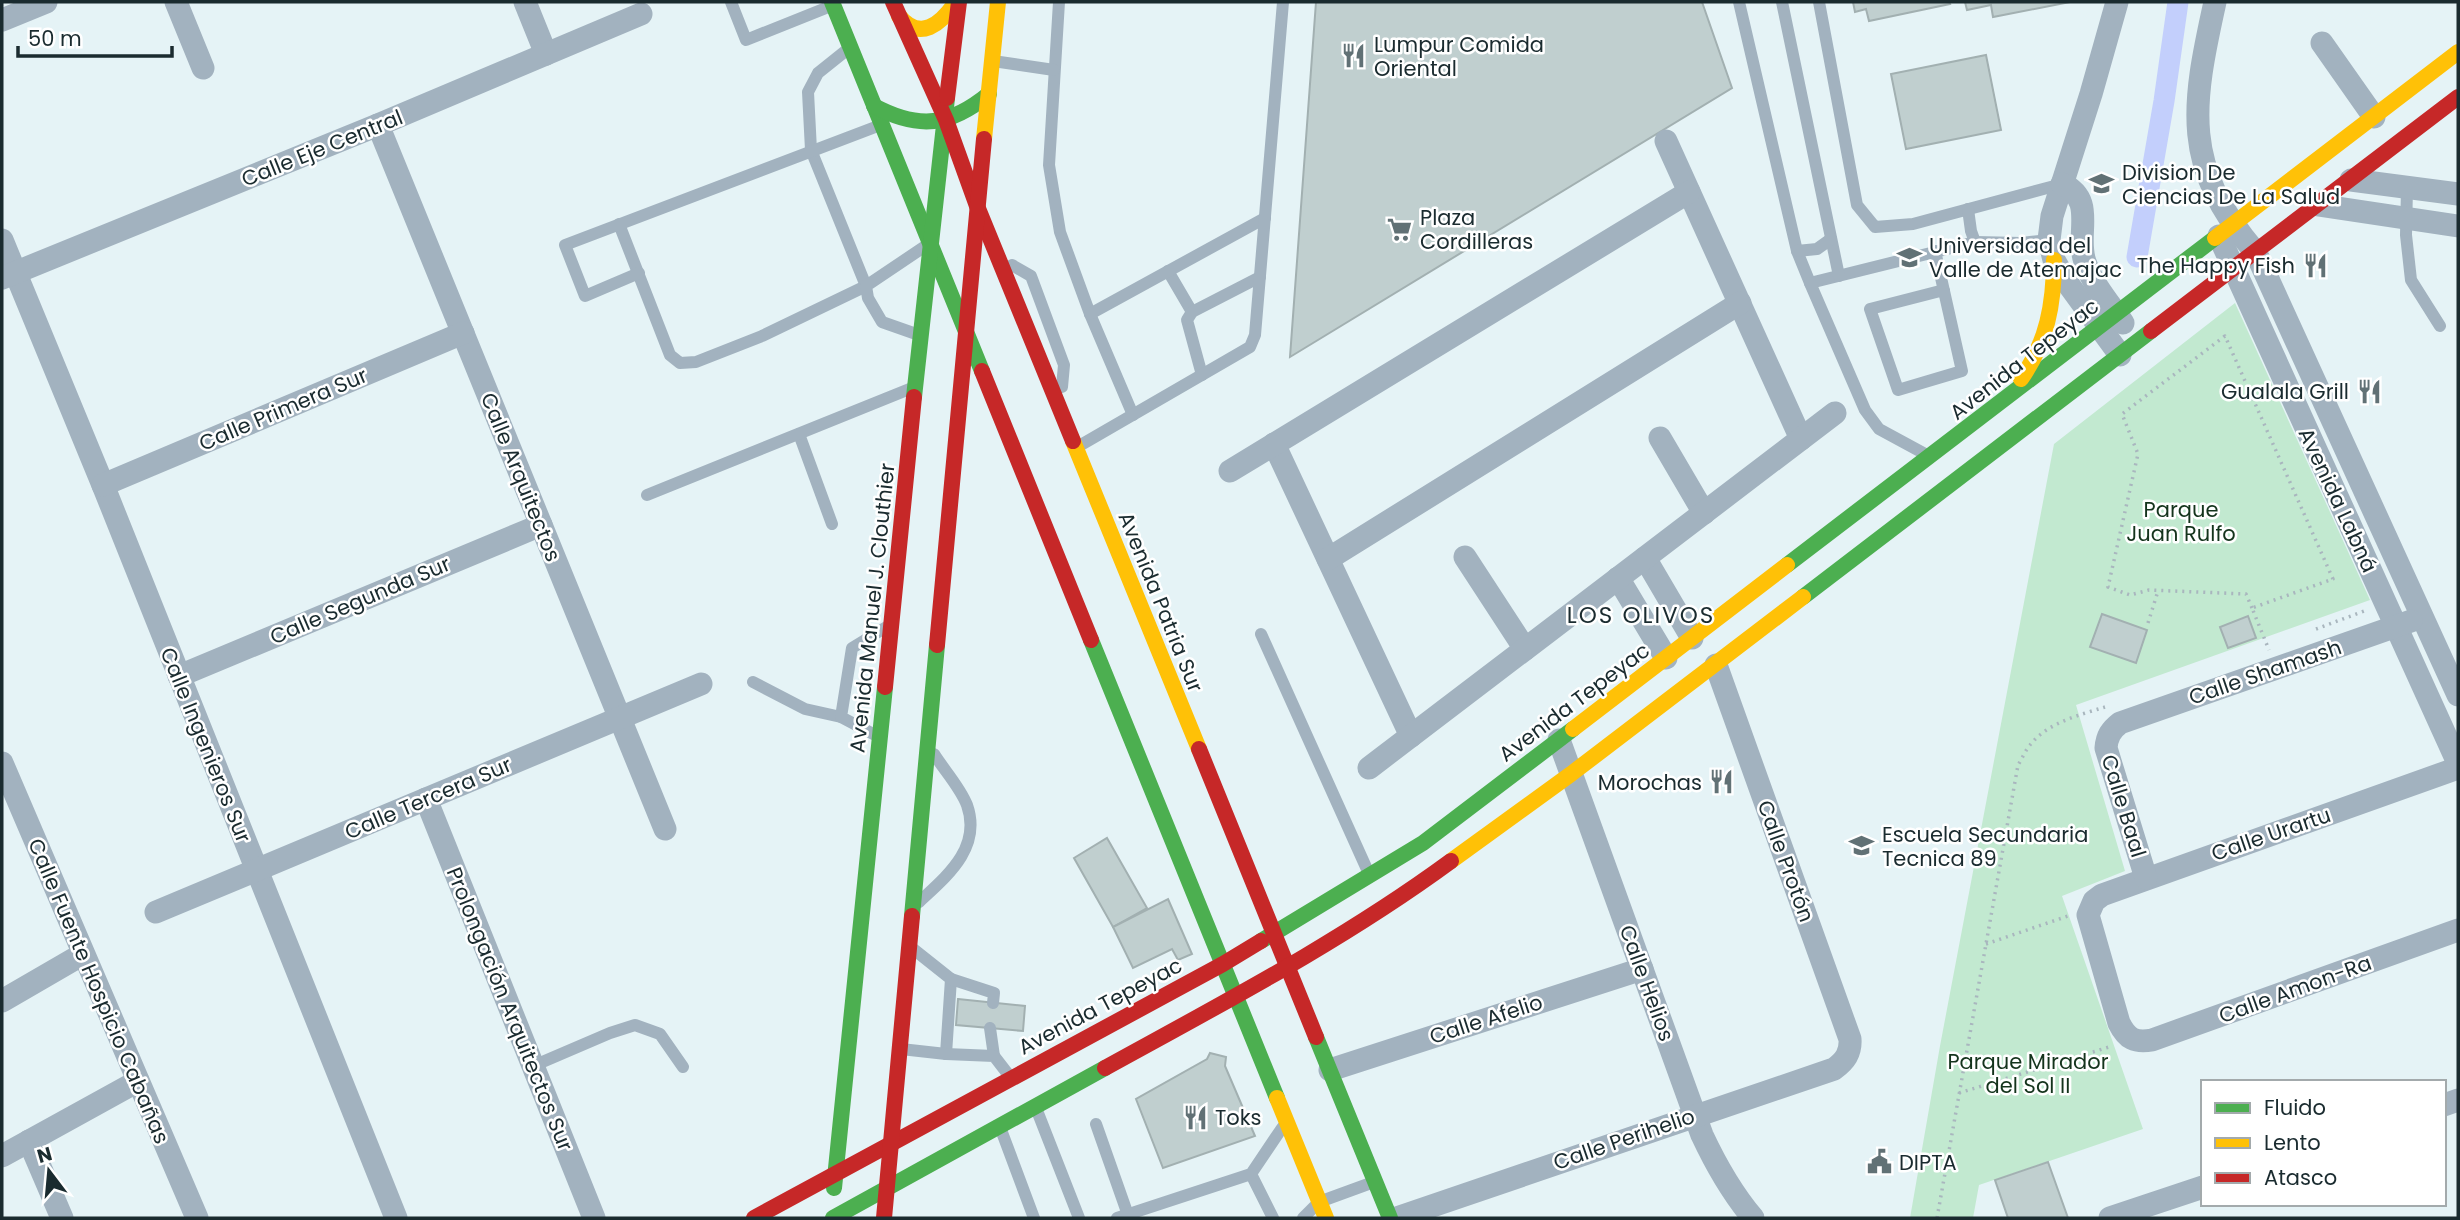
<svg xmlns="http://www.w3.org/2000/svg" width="2460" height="1220" font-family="Poppins,sans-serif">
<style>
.green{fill:#c2e9d0}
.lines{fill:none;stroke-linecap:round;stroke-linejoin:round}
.canal{stroke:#c3cffc;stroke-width:21}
.building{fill:#c0cfcf;stroke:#a2b0b1;stroke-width:2}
.path{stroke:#a9b6be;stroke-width:3.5;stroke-dasharray:2 5;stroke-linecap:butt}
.lane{stroke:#a2b2bf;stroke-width:12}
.street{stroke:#a2b2bf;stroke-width:23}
.fast{stroke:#4caf50;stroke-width:16}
.slow{stroke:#ffc107;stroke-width:16}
.jam{stroke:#c62828;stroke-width:16}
.labels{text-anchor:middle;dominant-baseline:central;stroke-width:5;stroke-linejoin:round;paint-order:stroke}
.poi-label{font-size:21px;fill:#1a2b2f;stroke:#fff;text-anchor:start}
.street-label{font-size:21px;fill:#1a2b2f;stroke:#fff}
.park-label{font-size:21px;fill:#14341c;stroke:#fff}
.neighbourhood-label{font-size:23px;letter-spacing:2px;fill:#1a2b2f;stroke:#fff}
</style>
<rect width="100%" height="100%" fill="#e5f3f6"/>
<path class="green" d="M2235,303L2370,600L2076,705L2125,871L2062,896L2143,1129L1979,1185L1973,1218H1910L1940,1046L2054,444Z"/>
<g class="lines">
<path class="canal" d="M2137,257L2164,101L2178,2"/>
</g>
<g class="building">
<path d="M1316,2H1702L1732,88L1290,357Z"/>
<path d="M1853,2H1949L1950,4L1869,21L1866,9L1855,12Z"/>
<path d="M1965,2H2070L1993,17L1991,5L1967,10Z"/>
<path d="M1986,55L2001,130L1906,149L1891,74Z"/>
<path d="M2102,614L2147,630L2136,663L2090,647Z"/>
<path d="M2248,616L2256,638L2228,648L2220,627Z"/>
<path d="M1107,838L1147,908L1113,927L1074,858Z"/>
<path d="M1168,899L1192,954L1178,960L1172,949L1133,968L1113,927Z"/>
<path d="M958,999L1025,1006L1023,1031L956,1025Z"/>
<path d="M1210,1053L1226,1057L1225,1066L1255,1136L1163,1168L1136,1099L1207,1059Z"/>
<path d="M2048,1162L2068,1218H2008L1995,1180Z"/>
</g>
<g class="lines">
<g class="path">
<path d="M2252,608L2246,594L2149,590L2130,595L2108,587L2138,454L2122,414L2225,336L2333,579L2252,608L2269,650"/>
<path d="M2148,623L2158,591"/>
<path d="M2316,629L2367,610"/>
<path d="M1986,944L2068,916"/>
<path d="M1959,1093L2109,1047"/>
<path d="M1937,1218L2018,765C2022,759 2025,751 2030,745C2047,723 2079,715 2105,707"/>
</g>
<g class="lane">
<path d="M731,2L746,40L831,6"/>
<path d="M1059,2L1049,165L1060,232L1090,314L1133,415"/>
<path d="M1739,2L1797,251L1810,283L1975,242L2021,243L2049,240"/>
<path d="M1782,2L1839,276"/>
<path d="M1819,2L1857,205L1875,227L1913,224L2062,184"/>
<path d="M993,61L1054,70"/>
<path d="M2407,187L2406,235L2411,280L2440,326"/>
<path d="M1968,209L1971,231L1975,242"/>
<path d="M619,224L670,355L680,363L696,362L762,336L866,286L811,150L808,92L818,73L848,49"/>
<path d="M1797,251L1817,249L1831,239"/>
<path d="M1935,251L1962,371L1898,390L1870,309L1944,290"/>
<path d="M1012,265L1031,276L1064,365L1062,387"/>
<path d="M1168,271L1192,312"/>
<path d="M639,273L585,296L565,245L878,126"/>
<path d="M1810,283L1865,410L1879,429L1927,455"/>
<path d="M1090,314L1265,218"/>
<path d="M919,335L882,322L868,298L866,286L924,247"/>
<path d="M1202,375L1187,320L1192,312L1260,277"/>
<path d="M799,434L832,524"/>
<path d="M1079,446L1250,347L1255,335L1283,2"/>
<path d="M647,495L912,388"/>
<path d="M1261,634L1370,876"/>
<path d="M753,682L805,709L841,717"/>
<path d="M877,736L841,717L852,648L888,626"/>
<path d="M919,902C947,876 982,848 967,805C960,787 944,770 934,754"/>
<path d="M912,948L951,979L946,1054"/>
<path d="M951,979L994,993L993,1003"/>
<path d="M990,1028L994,1056"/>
<path d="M901,1049L946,1054L994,1056L1011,1078"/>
<path d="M533,1066L610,1033L635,1025L660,1034L683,1067"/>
<path d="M1036,1108L1079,1218"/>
<path d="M1096,1124L1128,1215"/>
<path d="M1000,1127L1034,1218"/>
<path d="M1251,1174L1273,1218"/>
<path d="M1117,1218L1251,1174L1282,1128"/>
<path d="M1303,1218L1319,1202L1371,1183"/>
</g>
<g class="street">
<path d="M176,2L203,68"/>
<path d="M525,2L546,54"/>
<path d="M2117,2L2091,94L2052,216L2049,240L2054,260L2066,281L2120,355"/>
<path d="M2215,2C2192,106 2181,166 2256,253L2458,695"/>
<path d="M2,20L46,2"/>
<path d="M2322,43L2374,117"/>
<path d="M378,125L665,829"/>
<path d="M1666,141L1801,439"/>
<path d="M2351,180L2458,194"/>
<path d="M2062,184C2097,200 2075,233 2085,262C2093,285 2110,304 2123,323"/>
<path d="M2318,205L2458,226"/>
<path d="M2219,236L2458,763"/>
<path d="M2,240L103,485L396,1218"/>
<path d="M2,278L378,125L641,14"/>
<path d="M1660,438L1704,513"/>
<path d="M1274,444L1411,736"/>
<path d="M1230,471L1689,192"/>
<path d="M103,485L463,333"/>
<path d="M1465,557L1525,649"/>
<path d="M1645,558L1692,638"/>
<path d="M1328,559L1740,303"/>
<path d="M1618,578L1666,658"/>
<path d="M179,676L541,525"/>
<path d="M1559,740L1702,1135C1716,1165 1732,1193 1753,1218"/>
<path d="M2,763L197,1218"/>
<path d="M1369,768L1835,413"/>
<path d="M2458,768L2102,895L2094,901L2088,915L2119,1023C2127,1039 2135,1043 2152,1040L2458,930"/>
<path d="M426,799L594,1218"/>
<path d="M2146,878L2106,748C2107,736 2111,730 2120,723L2411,621"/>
<path d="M156,912L701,684"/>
<path d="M2,1001L83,954"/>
<path d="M1330,1070L1642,969"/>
<path d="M2444,1105L2458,1100"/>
<path d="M29,1141L62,1218"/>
<path d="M2,1156L138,1081"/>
<path d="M1397,1218L1834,1069C1845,1061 1851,1053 1850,1039L1716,665"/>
<path d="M2110,1218L2203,1187"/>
</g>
<g class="fast">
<path d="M832,2L982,371"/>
<path d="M874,106C919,130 950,126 989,94"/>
<path d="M914,397L947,98"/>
<path d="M1787,565L2215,238"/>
<path d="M1803,597L2151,331"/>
<path d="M1091,640L1277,1098"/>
<path d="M912,916L937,645"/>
<path d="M1261,941L1423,843L1573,729"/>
<path d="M1316,1037L1390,1218"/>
<path d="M834,1188L885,687"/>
<path d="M833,1218L1105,1068"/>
</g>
<g class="slow">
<path d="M899,16C920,42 941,24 956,2"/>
<path d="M984,139L998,2"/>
<path d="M2215,238L2458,52"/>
<path d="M2021,379C2047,342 2054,304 2054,260"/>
<path d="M1073,441L1199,749"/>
<path d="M1573,729L1787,565"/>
<path d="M1451,861L1571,774L1803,597"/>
<path d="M1277,1098L1326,1218"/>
</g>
<g class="jam">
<path d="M893,2L946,120L977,206L1073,441"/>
<path d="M947,98L959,2"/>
<path d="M2151,331L2458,97"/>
<path d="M982,371L1091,640"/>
<path d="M937,645L984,139"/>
<path d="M885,687L914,397"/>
<path d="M1199,749L1316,1037"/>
<path d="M1105,1068C1223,1003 1342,941 1451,861"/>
<path d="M754,1218L1223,964L1261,941"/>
<path d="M884,1218L912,916"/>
</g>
</g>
<defs>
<symbol id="restaurant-bare" viewBox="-9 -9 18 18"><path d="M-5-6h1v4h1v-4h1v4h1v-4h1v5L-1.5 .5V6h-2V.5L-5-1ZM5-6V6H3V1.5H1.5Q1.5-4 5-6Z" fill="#617175" stroke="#fff" stroke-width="2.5" paint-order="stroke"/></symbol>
<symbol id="university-bare" viewBox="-9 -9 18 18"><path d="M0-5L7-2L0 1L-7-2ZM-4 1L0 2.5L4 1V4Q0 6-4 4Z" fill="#617175" stroke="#fff" stroke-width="2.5" paint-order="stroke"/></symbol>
<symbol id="supermarket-bare" viewBox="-9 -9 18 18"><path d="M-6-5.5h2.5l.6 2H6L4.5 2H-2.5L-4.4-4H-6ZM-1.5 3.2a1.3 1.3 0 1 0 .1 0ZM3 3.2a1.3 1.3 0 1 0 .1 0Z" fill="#617175" stroke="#fff" stroke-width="2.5" paint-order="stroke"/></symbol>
<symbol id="school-bare" viewBox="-9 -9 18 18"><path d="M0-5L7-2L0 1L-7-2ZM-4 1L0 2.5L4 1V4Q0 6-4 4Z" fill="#617175" stroke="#fff" stroke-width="2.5" paint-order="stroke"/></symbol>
<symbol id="civic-bare" viewBox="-9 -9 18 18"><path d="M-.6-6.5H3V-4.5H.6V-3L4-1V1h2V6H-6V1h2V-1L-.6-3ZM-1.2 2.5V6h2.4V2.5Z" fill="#617175" stroke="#fff" stroke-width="2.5" paint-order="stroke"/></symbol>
</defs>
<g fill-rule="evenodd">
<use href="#restaurant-bare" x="1336" y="38" width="35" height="35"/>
<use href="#university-bare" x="2084" y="166" width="35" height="35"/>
<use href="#supermarket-bare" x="1382" y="212" width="35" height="35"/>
<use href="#university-bare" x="1892" y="240" width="35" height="35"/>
<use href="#restaurant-bare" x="2298" y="248" width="35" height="35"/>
<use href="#restaurant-bare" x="2352" y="374" width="35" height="35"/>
<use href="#restaurant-bare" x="1704" y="764" width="35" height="35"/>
<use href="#school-bare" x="1844" y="828" width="35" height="35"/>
<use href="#restaurant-bare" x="1178" y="1100" width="35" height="35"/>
<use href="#civic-bare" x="1862" y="1144" width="35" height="35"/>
</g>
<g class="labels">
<g class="poi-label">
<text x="1374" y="44">Lumpur Comida<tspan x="1374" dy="24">Oriental</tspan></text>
<text x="2122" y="172">Division De<tspan x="2122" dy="24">Ciencias De La Salud</tspan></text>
<text x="1420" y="217">Plaza<tspan x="1420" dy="24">Cordilleras</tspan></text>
<text x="1929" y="245">Universidad del<tspan x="1929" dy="24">Valle de Atemajac</tspan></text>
<text x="2295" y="265" text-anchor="end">The Happy Fish</text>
<text x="2349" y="391" text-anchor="end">Gualala Grill</text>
<text x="1702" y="782" text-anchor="end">Morochas</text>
<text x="1882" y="834">Escuela Secundaria<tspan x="1882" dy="24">Tecnica 89</tspan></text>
<text x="1215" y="1117">Toks</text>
<text x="1899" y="1162">DIPTA</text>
</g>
<g class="street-label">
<text transform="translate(322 148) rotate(-22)">Calle Eje Central</text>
<text transform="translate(2024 359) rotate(-38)">Avenida Tepeyac</text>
<text transform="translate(283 409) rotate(-23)">Calle Primera Sur</text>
<text transform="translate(521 477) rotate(68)">Calle Arquitectos</text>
<text transform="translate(2338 500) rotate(65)">Avenida Labná</text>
<text transform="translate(360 600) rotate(-23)">Calle Segunda Sur</text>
<text transform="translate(1161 602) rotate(68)">Avenida Patria Sur</text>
<text transform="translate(872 608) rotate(-84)">Avenida Manuel J. Clouthier</text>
<text transform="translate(2265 672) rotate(-19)">Calle Shamash</text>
<text transform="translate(1574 702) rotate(-37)">Avenida Tepeyac</text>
<text transform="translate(206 745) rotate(68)">Calle Ingenieros Sur</text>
<text transform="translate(428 798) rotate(-23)">Calle Tercera Sur</text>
<text transform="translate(2124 806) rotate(73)">Calle Baal</text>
<text transform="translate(2271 834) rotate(-19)">Calle Urartu</text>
<text transform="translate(1786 861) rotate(70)">Calle Protón</text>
<text transform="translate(1647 983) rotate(70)">Calle Helios</text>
<text transform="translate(2295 989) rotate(-20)">Calle Amon-Ra</text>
<text transform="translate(99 991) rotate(67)">Calle Fuente Hospicio Cabañas</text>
<text transform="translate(1100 1006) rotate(-28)">Avenida Tepeyac</text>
<text transform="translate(510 1009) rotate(68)">Prolongación Arquitectos Sur</text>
<text transform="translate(1486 1019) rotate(-18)">Calle Afelio</text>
<text transform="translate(1624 1139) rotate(-19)">Calle Perihelio</text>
</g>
<g class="park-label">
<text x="2181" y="509">Parque<tspan x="2181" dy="24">Juan Rulfo</tspan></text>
<text x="2028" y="1061">Parque Mirador<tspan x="2028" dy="24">del Sol II</tspan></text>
</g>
<g class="neighbourhood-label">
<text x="1641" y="615">LOS OLIVOS</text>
</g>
</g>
<rect width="2460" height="1220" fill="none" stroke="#1a2b2f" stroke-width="7"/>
<rect x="2201" y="1080" width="245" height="126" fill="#ffffff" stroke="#a3aaac" stroke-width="2"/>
<rect x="2215" y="1103" width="35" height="10" fill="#4caf50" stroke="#a3aaac" stroke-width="2"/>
<text x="2264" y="1115" font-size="21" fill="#1a2b2f">Fluido</text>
<rect x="2215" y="1138" width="35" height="10" fill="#ffc107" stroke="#a3aaac" stroke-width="2"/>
<text x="2264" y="1150" font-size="21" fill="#1a2b2f">Lento</text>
<rect x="2215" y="1173" width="35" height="10" fill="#c62828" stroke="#a3aaac" stroke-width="2"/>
<text x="2264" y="1185" font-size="21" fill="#1a2b2f">Atasco</text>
<g transform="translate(49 1171) rotate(344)" stroke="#ffffff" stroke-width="5" paint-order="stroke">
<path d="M0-5L12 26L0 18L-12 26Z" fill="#1a2b2f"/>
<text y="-10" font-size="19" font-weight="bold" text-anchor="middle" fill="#1a2b2f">N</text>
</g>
<path d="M18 46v10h154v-10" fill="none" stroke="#1a2b2f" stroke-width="3.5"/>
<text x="28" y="46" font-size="21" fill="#1a2b2f" stroke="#ffffff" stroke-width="5" paint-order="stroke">50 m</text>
</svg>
